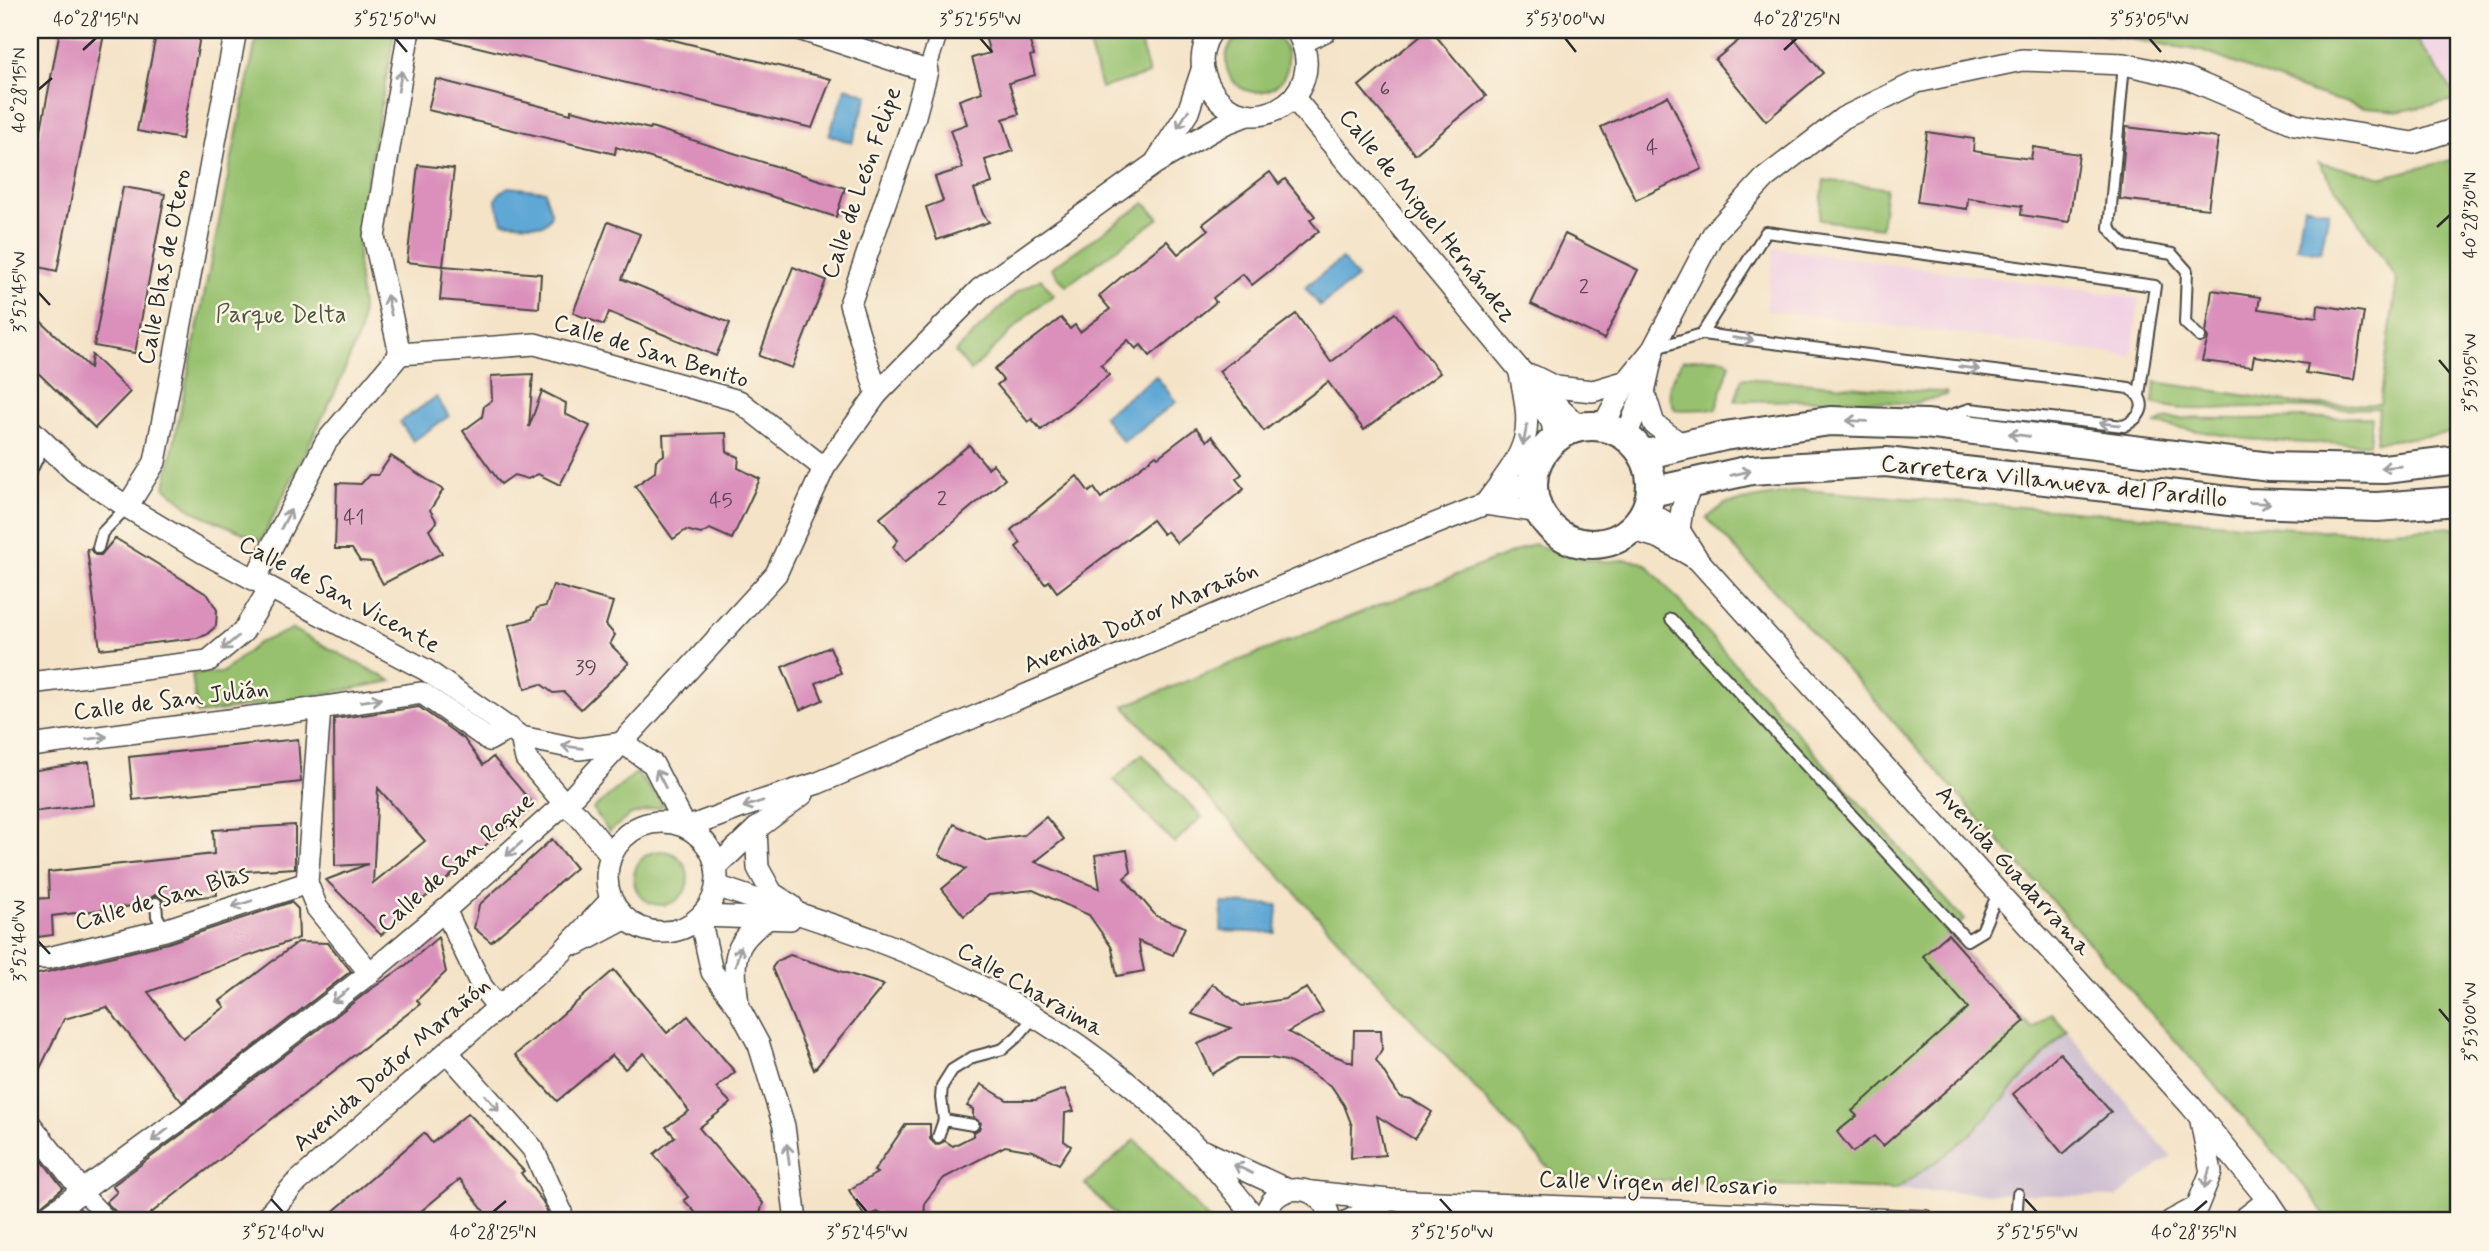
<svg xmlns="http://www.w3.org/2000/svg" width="2489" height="1251" font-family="Mynerve,sans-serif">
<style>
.built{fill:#f1d0e3}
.industrial{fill:#cebed1}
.green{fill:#97c16e;stroke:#61764c;stroke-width:2}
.water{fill:#5ea7d5;stroke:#446980;stroke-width:2}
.building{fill:#da90bb;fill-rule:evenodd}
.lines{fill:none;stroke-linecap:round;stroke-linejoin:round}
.service-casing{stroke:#494742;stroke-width:14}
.pedestrian-casing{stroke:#494742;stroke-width:19}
.minor-casing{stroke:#494742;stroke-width:24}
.tertiary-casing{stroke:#494742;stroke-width:32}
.service{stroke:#fff;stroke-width:10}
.pedestrian{stroke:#fff;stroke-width:16}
.minor{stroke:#fff;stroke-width:21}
.tertiary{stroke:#fff;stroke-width:28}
.oneway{stroke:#a0a0a0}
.ticks{fill:none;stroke:#2b2b2b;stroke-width:2.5}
.labels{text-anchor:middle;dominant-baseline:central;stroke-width:5;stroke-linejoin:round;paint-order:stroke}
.number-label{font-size:21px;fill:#57444f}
.street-label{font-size:24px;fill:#2b2b2b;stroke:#fcf5e5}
.park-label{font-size:24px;fill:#4b583f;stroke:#fcf5e5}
.neatline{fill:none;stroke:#2b2b2b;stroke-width:2.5}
.ticks-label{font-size:18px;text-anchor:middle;fill:#2b2b2b}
</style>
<rect width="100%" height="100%" fill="#fcf5e5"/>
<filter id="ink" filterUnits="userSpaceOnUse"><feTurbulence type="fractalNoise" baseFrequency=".0143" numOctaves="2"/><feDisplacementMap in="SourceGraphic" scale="14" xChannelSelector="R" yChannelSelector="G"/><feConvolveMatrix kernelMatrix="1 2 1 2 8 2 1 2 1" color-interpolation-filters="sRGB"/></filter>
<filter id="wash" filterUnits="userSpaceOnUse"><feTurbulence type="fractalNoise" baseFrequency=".00686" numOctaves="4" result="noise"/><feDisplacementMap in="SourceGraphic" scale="28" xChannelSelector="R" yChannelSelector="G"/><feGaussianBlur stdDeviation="1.57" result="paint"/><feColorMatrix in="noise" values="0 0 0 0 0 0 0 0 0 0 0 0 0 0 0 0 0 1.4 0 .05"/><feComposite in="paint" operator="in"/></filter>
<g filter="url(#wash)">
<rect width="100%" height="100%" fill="#f4e3c7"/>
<g class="built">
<path d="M2410,30H2459V100Z"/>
<path d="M1774,248L2139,298L2132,356L1766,310Z"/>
</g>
<path class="industrial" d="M2067,1031L2171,1156L2117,1197L1895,1190L1944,1156L1971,1134Z"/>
<g class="green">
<path d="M258,30H395L358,228V268L362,308L360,332L337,388L261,541L193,511L165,487Z"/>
<path d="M1085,30H1137L1149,74L1101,88Z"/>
<path d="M2075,30H2410L2459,100L2401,111L2365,108L2313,93L2202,51Z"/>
<circle cx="1257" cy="61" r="31"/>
<path d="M2459,158V432L2376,442L2379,408C2338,410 2296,407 2255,407C2219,407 2187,414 2153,403L2155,382L2308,405L2380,404L2397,279L2319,163L2384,177Z"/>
<path d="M1824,180L1886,188L1881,228L1819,220Z"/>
<path d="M1145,203L1159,218L1066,286L1051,268Z"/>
<path d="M1041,279L1054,295L1031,312L971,371L955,352L1017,292Z"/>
<path d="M1706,358L1725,359L1730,364L1716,409L1675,410C1664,389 1671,379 1683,360Z"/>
<path d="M1742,378C1811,382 1878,390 1946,392L1947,395L1910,404L1858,400L1735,401Z"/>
<path d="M2372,417L2369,444L2306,443L2246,439L2156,424L2168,418L2239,419Z"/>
<path d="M1803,490L2343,532L2459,527V1221H2328L2311,1194L1868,693L1707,518L1725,504Z"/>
<path d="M1534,544C1555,551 1576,559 1598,561C1620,563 1622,555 1646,564L1964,920L1948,934L2032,1029L2051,1013L2067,1031L1971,1134L1944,1156L1895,1190L1556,1176L1124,706Z"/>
<path d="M292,629L392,681L303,698L197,714L192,674L222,673L258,643Z"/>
<path d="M1142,754L1202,817L1174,843L1114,780Z"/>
<path d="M636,773L665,805L629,816L609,832L593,809Z"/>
<circle cx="661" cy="878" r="27"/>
<path d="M1135,1140L1210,1221H1121L1085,1184Z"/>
</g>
<g class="water">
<path d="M846,87L868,95L852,143L829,135Z"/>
<path d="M508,187L545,191C546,205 559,214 543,225L503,222C499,205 487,200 508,187Z"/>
<path d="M2304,206L2329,211L2321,252L2297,248Z"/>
<path d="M1342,259L1357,278L1320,306L1305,287Z"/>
<path d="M1156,376L1176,402L1123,442L1103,416Z"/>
<path d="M436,397L449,416L413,441L400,422Z"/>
<path d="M1222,903L1278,905L1276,933L1221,931Z"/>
</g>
<g id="blocks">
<g class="building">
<path d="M60,30L104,34L57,271L30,265V187Z"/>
<path d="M157,30L200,36L182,139L137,131Z"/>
<path d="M438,30H633L831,79L812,128L437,37Z"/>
<path d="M983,30H1026L1034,55L1030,56L1035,75L1009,83L1019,114L1003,119L1013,151L985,160L992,183L974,189L983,214L989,222L937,240L926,207L943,201L935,177L963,168L950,130L967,124L959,100L982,92L972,58L990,53Z"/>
<path d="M1427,30H1431L1486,96L1415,154L1359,86Z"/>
<path d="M1751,30H1787L1823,73L1766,121L1715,60Z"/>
<path d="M436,79L571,114V110L650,129L651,127L845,188L836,217L616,147L615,154L428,110Z"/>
<path d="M1668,96L1702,169L1636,200L1601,127Z"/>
<path d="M2126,127L2218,138L2208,209L2120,199Z"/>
<path d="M1927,132L1974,139L1973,151L1992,154L2031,159L2033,147L2079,154L2069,222L2021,215L2022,206L1968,198L1967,209L1917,202Z"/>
<path d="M418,165L454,169L443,266L407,262Z"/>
<path d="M1270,172L1279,184L1285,179L1315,216L1310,220L1319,231L1252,285L1243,274L1213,298L1216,302L1150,356L1141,345L1136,349L1128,340L1101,365L1109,375L1041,430L1032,419L1028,422L997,385L1003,380L994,369L1061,318L1070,329L1075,325L1080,332L1110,309L1099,296L1127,272L1167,241L1178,254L1208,230L1203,224Z"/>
<path d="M123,187L165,194L135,353L94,346Z"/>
<path d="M608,222L640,234L622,279L730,323L716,356L609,312L604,325L573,313Z"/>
<path d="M1565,234L1638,270L1604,339L1531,304Z"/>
<path d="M443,266L541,274L539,308L440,300Z"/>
<path d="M793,267L826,280L792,368L759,356Z"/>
<path d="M2212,290L2260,297L2258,309L2317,317L2318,305L2364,312L2354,380L2306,373L2308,364L2254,356L2252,367L2202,361L2208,338L2206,333Z"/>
<path d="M30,311L90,368L92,355L130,392L95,428L30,365Z"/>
<path d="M1395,313L1440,373L1364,430L1328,382L1264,431L1219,371L1296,314L1331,362Z"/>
<path d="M533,374L529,427L542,391L566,403L565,414L590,426L560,485L538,474L528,479L514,475L501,484L463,431L482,417L484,406L492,400L491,376Z"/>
<path d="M1196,428L1207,441L1212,436L1242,474L1236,479L1244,489L1177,543L1167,531L1163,534L1152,520L1057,592L1049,581L1045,584L1016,547L1021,543L1011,530L1077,476L1089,492L1094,488L1101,498L1156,455L1158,457Z"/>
<path d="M726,433L727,452L739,457L738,468L760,479L732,539L710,529L701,534L686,530L673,539L635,486L655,472L656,460L664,455L663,435Z"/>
<path d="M969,445L988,468L993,464L1005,479L905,562L893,547L898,540L880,518Z"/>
<path d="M391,456L443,490L430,510L437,522L429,530L442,553L383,584L371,562L360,561L352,549H335L337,483L361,484L369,475H378Z"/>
<path d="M115,538L208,595L217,610L216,626L206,635L197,638L100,649L87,549H90L95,555H101Z"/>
<path d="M553,585L613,602L606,625L615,635L610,644L629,663L581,709L564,692L553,693L541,684L525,689L509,625L532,619L537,608L546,606Z"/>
<path d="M830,647L841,673L816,683L823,700L800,710L782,667Z"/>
<path d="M419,707L464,739L483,765L493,757L533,804L432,892L427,888L428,895L381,935L326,880L368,864L335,866L334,719ZM378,788L425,841L373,883Z"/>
<path d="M298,739L301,782L133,800L129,757Z"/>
<path d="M89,762L94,805L30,812V771Z"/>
<path d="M1046,817L1064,839L1035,862L1100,889L1095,855L1127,850L1131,872L1124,878L1156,916L1185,927L1173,955L1138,941L1144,971L1117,976L1112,948L1089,915L1033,890L989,895L964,916L942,889L966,869L939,855L954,824L987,840L1024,835Z"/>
<path d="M295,825V868L215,873L217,895L164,902L160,896L155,895L149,899L148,904L52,916L53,935L30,938V899L49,898L48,872L214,854L213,830Z"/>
<path d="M552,839L576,868L491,942L474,928L479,905Z"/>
<path d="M291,902L298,909L299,938L148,992L183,1038L225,1007L220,1001L298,942L328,943L351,971L182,1102L107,1007L64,1019L30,1089V976L168,943Z"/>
<path d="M1948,934L2025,1021L1883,1146L1874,1136L1853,1152L1837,1132L1857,1116L1852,1111L1968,1008L1923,956Z"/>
<path d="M438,937L446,972L417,1000L420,1004L141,1221H120L118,1214L106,1202L117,1192L112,1186L190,1128L367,992L406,965Z"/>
<path d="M790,955L884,985L814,1070L772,968L777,961Z"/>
<path d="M614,970L667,1033L688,1016L735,1072L716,1088L731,1103L699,1128L763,1203L758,1221H703L684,1200L688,1197L654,1154L675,1137L666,1127L689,1111L644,1053L625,1069L612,1055L557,1101L515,1055Z"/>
<path d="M1212,984L1242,1006L1285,999L1307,988L1323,1012L1288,1032L1322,1051L1353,1063L1354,1030H1381L1382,1049L1376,1060L1400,1097L1411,1099L1432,1112L1414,1139L1377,1116L1385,1155L1351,1158L1352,1126L1344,1105L1332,1087L1311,1073L1287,1061L1270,1058H1239L1212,1074L1198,1044L1231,1028L1192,1014Z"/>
<path d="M2060,1053L2111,1112L2063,1154L2013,1094Z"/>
<path d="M981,1084L1007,1100H1036L1065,1089L1074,1111L1065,1113L1064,1141L1071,1146L1059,1164L1033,1151L1005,1146L944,1178L925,1202L924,1221H893L877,1212L866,1219L849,1190L877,1173L874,1171L906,1124H930V1139L936,1145L945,1141L953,1146L973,1136V1133L979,1129L981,1123L973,1117V1109L967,1106Z"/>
<path d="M468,1113L524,1171L521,1173L543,1202L548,1214V1221H491L460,1179L409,1221H322L424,1133L432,1143Z"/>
<path d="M30,1145L63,1188L30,1215Z"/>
<path d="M80,1209L87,1219L90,1216L96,1221H63Z"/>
</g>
</g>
</g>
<g filter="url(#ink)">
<use href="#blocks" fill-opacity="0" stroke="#494742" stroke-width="2"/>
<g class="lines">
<defs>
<g id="service">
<path d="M2124,64L2109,228L2125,246L2172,254L2187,271L2185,323L2200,337"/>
<path d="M1702,334L1766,232L2155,286L2139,395"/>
<path d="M1656,348L1702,334L2129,388C2149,401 2144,416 2124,426L1970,409L1945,417"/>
<path d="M30,473L45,443"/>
<path d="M98,548L102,533L127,507"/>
<path d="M1671,619L1967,940L1982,931L1998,893"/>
<path d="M156,903L157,916L165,930"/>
<path d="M973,1125L944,1120L941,1098L942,1086L952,1070L973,1057L1003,1049L1018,1036L1034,1017"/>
<path d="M938,1137L944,1120"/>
<path d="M2016,1221L2018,1194"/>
</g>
<g id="pedestrian">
<path d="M927,71L940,30"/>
<path d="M85,1195L110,1221"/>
</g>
<g id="minor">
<path d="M802,30L927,71L915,116L850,304L877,394"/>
<path d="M1213,30C1203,42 1199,61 1205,76C1233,154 1339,102 1296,30"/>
<path d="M1303,42L1327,30"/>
<path d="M1294,98L1518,368L1579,427"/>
<path d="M1157,160L1188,112L1202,70"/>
<path d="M400,354L535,344L739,401L824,468"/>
<path d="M1533,376L1555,387L1593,391L1627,381"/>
<path d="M1644,392L1654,424L1682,445"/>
<path d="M1536,397L1552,422L1555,439"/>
<path d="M1603,426L1627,381L1653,349L1713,234L1765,178L1843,118L1917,82L2022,60L2124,64L2187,78L2295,124L2413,143L2459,128"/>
<path d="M30,429L74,471L127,507L204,553L426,670L521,737L579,749L623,743L653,764L685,826"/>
<path d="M1626,436L1644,392L1653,352"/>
<path d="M1488,500C1529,446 1534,436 1519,369"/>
<path d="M1485,504L1540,512"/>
<path d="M127,507L155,462L236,30"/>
<path d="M1645,510L1679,530L1698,560L2191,1106L2268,1200L2282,1221"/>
<path d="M1630,529L1660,538L1695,558"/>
<path d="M1679,530L1682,509L1691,484"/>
<path d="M255,579L326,442L400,354L374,237L409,30"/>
<path d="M30,683L208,661L243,632L270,588"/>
<path d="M320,708L307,883L317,908L370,973"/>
<path d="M521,737L526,759L564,803L579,816L611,855"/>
<path d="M30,746L298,711L422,693L489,740L510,728"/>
<circle cx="662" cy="877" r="55"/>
<path d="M689,827L745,806L818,783L1364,552L1485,504L1533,480"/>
<path d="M756,829L758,868L772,893L792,906"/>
<path d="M716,867L756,829L803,794"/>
<path d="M717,886C804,917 897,942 980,986C1060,1027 1135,1082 1197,1148C1219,1171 1238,1197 1258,1221"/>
<path d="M445,910L482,987L498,1007"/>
<path d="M701,916L790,919"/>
<path d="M700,918L712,972L738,1006L759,1045L784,1126L796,1221"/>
<path d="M578,944L625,919"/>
<path d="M30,958H48L165,930L307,883"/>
<path d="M738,1006C734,962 728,945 769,918"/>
<path d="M447,1052L533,1149L561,1211V1221"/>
<path d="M30,1124L83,1192"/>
<path d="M1204,1151L1288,1190"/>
<path d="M1312,1192L1389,1200L1925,1221"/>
<path d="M41,1221L182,1118L370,973L445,910L574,795L776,574L824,468L877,394L980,289L1154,164L1224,124L1247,115"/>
<path d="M263,1221L294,1185L561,953L611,900"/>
<path d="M1265,1221C1268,1179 1325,1179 1330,1221"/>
<path d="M1348,1221L1389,1200"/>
<path d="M2171,1221L2197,1207L2211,1172L2201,1121"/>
<path d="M2241,1221L2268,1200"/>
</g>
<g id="tertiary">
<circle cx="1592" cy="485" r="59"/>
<path d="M1643,455L1724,436L1830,421L1926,424L2270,467L2384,469L2459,460"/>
<path d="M1651,492L1751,470L1886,462L2247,503L2377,507L2459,501"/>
</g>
</defs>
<use href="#service" class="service-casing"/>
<use href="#pedestrian" class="pedestrian-casing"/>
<use href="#minor" class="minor-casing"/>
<use href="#tertiary" class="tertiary-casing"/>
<use href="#service" class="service"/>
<use href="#pedestrian" class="pedestrian"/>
<use href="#minor" class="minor"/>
<use href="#tertiary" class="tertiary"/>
</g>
<defs><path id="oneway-shaft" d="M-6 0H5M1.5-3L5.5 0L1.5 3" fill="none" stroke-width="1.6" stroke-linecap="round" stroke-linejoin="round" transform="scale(1.75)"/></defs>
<g class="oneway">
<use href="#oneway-shaft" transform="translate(400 81) rotate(-80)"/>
<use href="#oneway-shaft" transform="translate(1183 119) rotate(121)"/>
<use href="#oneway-shaft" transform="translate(389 305) rotate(-103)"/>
<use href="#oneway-shaft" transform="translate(1743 339) rotate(7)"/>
<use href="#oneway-shaft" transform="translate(1969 368) rotate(7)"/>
<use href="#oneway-shaft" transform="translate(1857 421) rotate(-178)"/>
<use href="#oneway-shaft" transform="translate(2110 424) rotate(-174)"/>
<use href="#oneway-shaft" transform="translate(1525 435) rotate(101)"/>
<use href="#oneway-shaft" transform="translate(2019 435) rotate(-173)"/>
<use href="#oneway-shaft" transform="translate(2391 467) rotate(175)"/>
<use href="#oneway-shaft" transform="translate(1741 473) rotate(-13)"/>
<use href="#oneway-shaft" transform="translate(2260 503) rotate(2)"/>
<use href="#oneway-shaft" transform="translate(286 519) rotate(-63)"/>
<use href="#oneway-shaft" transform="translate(230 643) rotate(140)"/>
<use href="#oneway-shaft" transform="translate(371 700) rotate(-9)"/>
<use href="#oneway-shaft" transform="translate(97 738) rotate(-7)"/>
<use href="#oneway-shaft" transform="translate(572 747) rotate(-173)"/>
<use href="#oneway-shaft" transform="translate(661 779) rotate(-117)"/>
<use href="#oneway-shaft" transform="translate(753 804) rotate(162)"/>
<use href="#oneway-shaft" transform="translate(514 849) rotate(138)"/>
<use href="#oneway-shaft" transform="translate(242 904) rotate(162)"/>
<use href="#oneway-shaft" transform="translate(738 956) rotate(-75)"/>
<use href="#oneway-shaft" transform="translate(340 996) rotate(142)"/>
<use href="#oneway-shaft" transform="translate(492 1103) rotate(49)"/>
<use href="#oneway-shaft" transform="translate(160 1135) rotate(143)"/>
<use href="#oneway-shaft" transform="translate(788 1154) rotate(-97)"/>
<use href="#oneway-shaft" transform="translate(1243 1169) rotate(-155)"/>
<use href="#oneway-shaft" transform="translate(2207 1178) rotate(105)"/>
</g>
</g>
<path class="ticks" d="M395,38L407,52M980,38L992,52M1565,38L1576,52M2149,38L2161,52M83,50L96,38M1784,50L1797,38M38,90L52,78M2437,227L2450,215M38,292L50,305M2439,360L2450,373M38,941L50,954M2439,1009L2450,1022M271,1199L283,1212M856,1199L867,1212M1440,1199L1452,1212M2025,1199L2037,1212M493,1212L506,1201M2194,1212L2207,1201"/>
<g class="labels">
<g class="number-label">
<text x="1385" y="89">6</text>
<text x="1652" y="148">4</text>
<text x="1584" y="287">2</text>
<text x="942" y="499">2</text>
<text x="721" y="501">45</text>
<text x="354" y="518">41</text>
<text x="586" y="668">39</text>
</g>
<g class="street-label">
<text transform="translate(862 183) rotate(-71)">Calle de León Felipe</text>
<text transform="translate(1427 216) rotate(51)">Calle de Miguel Hernández</text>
<text transform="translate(165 267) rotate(-79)">Calle Blas de Otero</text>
<text transform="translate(651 352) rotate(17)">Calle de San Benito</text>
<text transform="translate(2054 482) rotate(6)">Carretera Villanueva del Pardillo</text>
<text transform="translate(339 595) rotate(28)">Calle de San Vicente</text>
<text transform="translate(1141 618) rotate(-23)">Avenida Doctor Marañón</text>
<text transform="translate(171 701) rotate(-7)">Calle de San Julián</text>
<text transform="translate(456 863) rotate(-41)">Calle de San Roque</text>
<text transform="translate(2013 871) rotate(48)">Avenida Guadarrama</text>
<text transform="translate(162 899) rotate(-16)">Calle de San Blas</text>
<text transform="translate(1030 990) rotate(30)">Calle Charaima</text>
<text transform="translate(392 1065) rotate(-41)">Avenida Doctor Marañón</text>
<text transform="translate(1658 1184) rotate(2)">Calle Virgen del Rosario</text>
</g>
<g class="park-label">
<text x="281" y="315">Parque Delta</text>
</g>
</g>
<rect width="2489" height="1251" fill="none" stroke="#fcf5e5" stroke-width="77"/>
<rect x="38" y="38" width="2412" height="1174" class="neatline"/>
<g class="ticks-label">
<text x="96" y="25">40°28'15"N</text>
<text x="395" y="25">3°52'50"W</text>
<text x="980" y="25">3°52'55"W</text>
<text x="1565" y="25">3°53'00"W</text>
<text x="1797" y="25">40°28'25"N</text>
<text x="2149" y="25">3°53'05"W</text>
<text transform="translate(19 90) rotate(-90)" y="6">40°28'15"N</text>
<text transform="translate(2470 215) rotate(-90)" y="6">40°28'30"N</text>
<text transform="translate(19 292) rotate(-90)" y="6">3°52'45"W</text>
<text transform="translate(2470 373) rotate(-90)" y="6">3°53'05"W</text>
<text transform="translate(19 941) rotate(-90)" y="6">3°52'40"W</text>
<text transform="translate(2470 1022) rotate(-90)" y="6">3°53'00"W</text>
<text x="283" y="1238">3°52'40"W</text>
<text x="493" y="1238">40°28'25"N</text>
<text x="867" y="1238">3°52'45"W</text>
<text x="1452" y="1238">3°52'50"W</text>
<text x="2037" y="1238">3°52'55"W</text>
<text x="2194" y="1238">40°28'35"N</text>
</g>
</svg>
